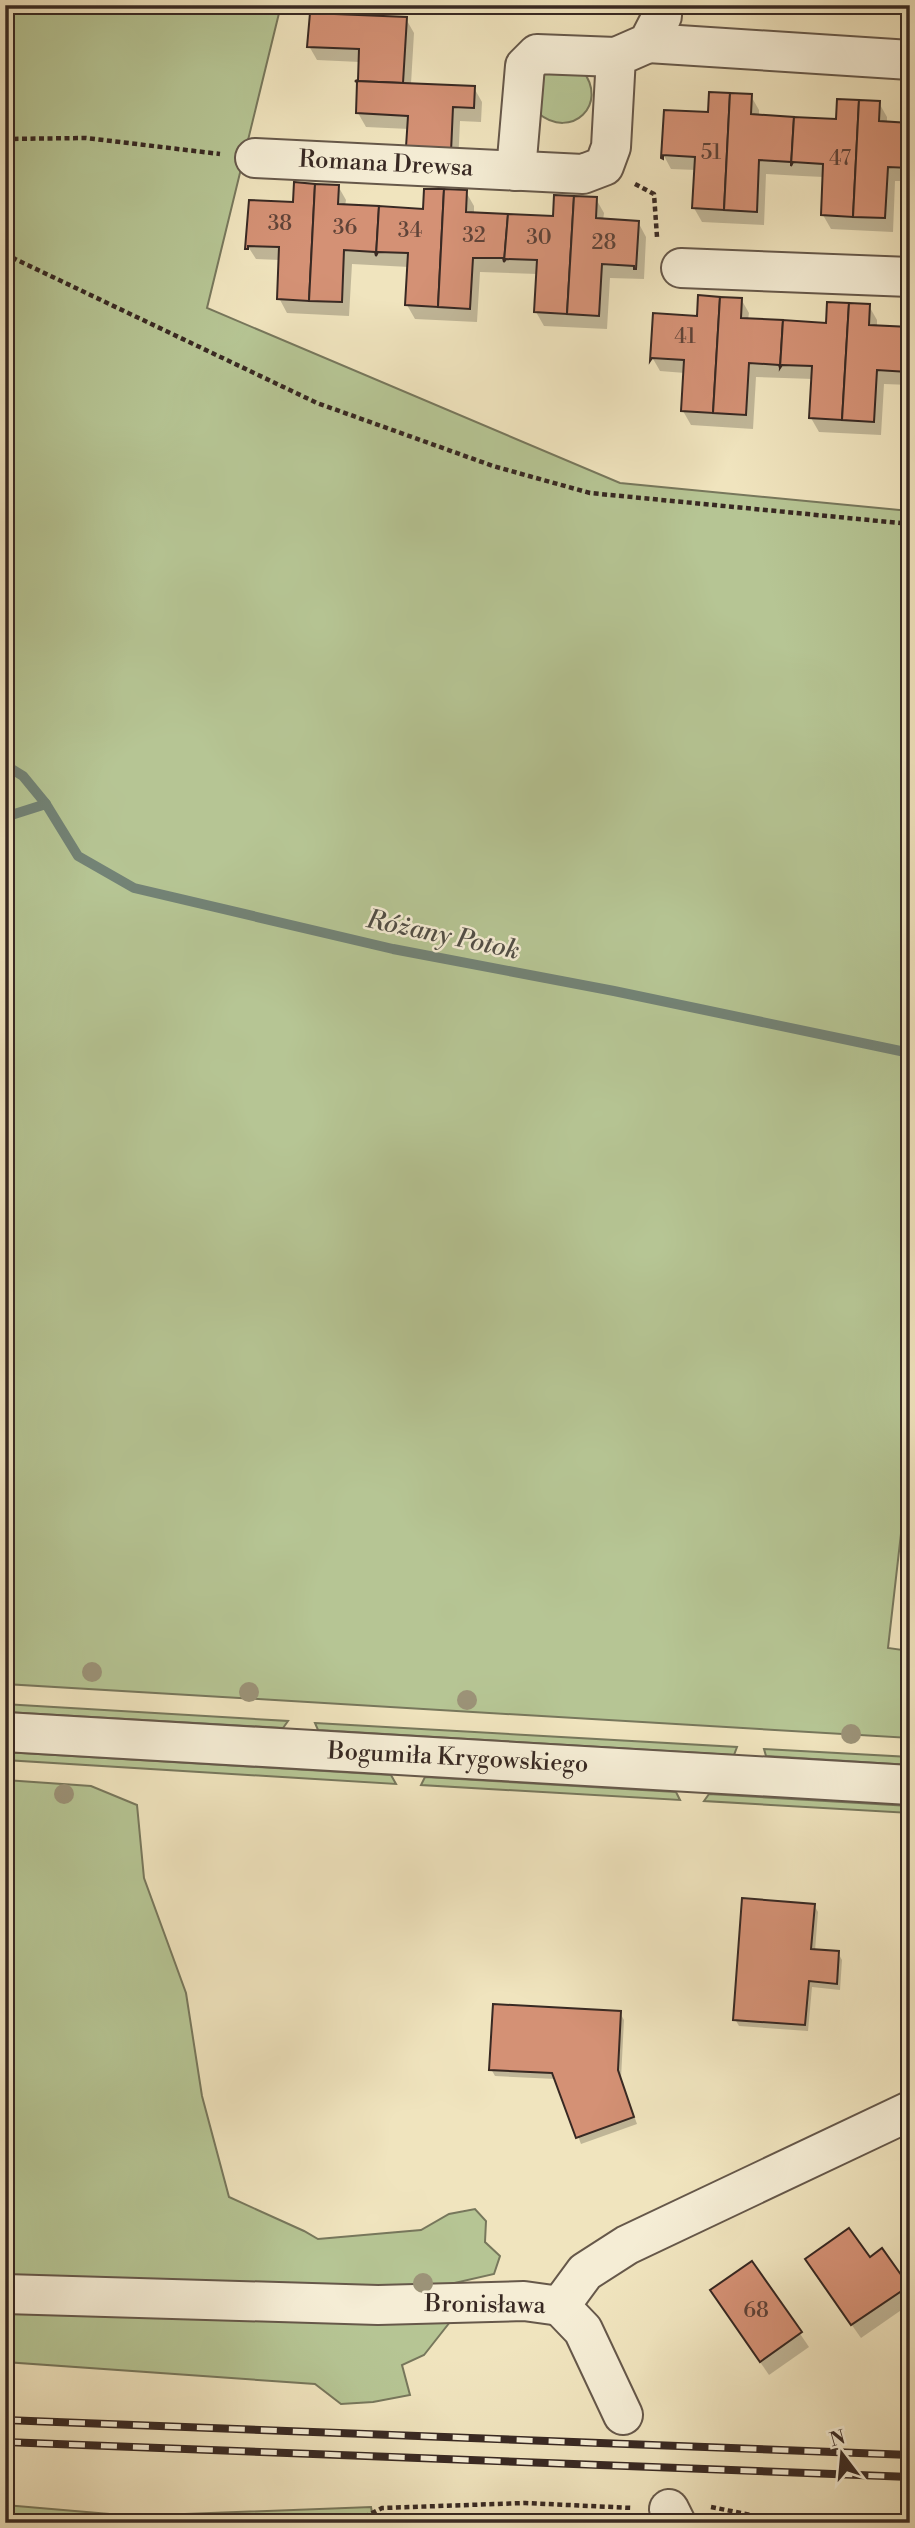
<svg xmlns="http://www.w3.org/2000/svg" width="915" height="2528" font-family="'Libre Bodoni',serif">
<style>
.green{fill:#b6c594;stroke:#77775c;stroke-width:2}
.shadow{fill:#0003}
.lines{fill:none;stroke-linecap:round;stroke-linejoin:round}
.stream{stroke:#738376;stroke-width:10}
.building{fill:#d49175;stroke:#382923;stroke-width:2}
.minor-casing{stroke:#66584a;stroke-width:42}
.path{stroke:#382923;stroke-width:4.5;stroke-dasharray:5 3.5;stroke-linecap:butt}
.minor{stroke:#f5edd5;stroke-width:38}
.rail-casing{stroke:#382923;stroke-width:8}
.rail{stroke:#f5edd5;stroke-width:5;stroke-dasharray:16;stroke-linecap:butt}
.tree{fill:#9c9378}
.labels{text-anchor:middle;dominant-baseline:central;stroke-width:5;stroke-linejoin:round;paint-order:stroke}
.number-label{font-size:21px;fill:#5f4338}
.street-label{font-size:24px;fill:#382923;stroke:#f5edd5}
.water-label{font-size:26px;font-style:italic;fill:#514e46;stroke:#f5edd5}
</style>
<rect width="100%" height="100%" fill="#f0e4be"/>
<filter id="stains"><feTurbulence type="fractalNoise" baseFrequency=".00286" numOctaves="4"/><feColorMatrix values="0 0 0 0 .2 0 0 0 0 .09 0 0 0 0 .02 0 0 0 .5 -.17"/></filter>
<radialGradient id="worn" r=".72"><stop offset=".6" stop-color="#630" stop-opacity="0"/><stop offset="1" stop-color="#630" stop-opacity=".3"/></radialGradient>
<g class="green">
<path d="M5,5H281L207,308L620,483L910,511V1475L902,1525L888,1648L910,1651V1738L5,1684Z"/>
<path d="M582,70C610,104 571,141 538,113L537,73Z"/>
<path d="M5,1704L20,1705L288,1721L283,1728L5,1712Z"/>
<path d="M315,1723L737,1747L734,1755L318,1730Z"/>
<path d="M764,1749L910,1757V1765L766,1756Z"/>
<path d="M5,1752L391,1775L396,1784L5,1760Z"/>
<path d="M425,1777L676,1792L680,1800L421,1785Z"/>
<path d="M5,1780L91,1786L137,1805L144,1878L186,1993L202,2096L229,2197L304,2231L318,2239L421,2230L449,2214L475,2209L486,2221L485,2242L500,2256L494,2274L450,2284V2322L424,2355L402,2365L410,2395L373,2402L341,2404L315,2384L5,2362Z"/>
<path d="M709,1794L910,1806V1813L704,1801Z"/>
<path d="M5,2505L133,2516L371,2507L374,2523H5Z"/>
</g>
<g class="shadow">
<path d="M406,19L414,33L411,84L474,88L482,102L481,122L460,121L458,165L409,129L366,127L358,113L360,62L317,60L309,46Z"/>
<path d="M751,96L759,110V116L838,121L879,103L887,117V124L910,125V181H895L893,232L831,229L823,215L824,177L802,176L766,174L764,225L702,222L694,208L696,170L671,169L663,154L710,114Z"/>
<path d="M338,186L346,200L345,206L425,211L466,192L474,206V214L555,218L596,199L604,213L603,221L638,222L646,237L644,279L610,278L607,329L544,326L536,312L538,274L480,272L477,322L415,319L407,305L409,267L352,264L349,316L287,313L279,298L280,260L256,259L247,245L295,204Z"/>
<path d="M741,299L749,313L748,320L828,325L869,306L877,320V327L910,329V385L884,384L881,435L819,432L811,418L813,379L756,377L753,429L691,425L683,411L685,373L660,371L652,357L699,317Z"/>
<path d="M814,1905L818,1912L815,1951L838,1953L842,1960L840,1990L812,1987L808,2031L739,2026L735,2019Z"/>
<path d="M620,2013L624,2020L621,2079L637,2124L581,2144L556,2079L495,2076L491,2069Z"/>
<path d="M869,2259L907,2287L910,2291V2304L861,2338L815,2273Z"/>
<path d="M752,2263L809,2347L769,2375L712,2291Z"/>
</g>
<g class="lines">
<g class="stream">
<path d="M5,765L23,776L46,804"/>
<path d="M5,817L46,804L78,856L134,888L393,949L614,991L910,1053"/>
</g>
</g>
<g class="building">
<path d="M310,13L407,17L403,83L355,81L358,80L359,49L307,47Z"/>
<path d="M355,81L475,86L474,108L453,107L451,152L406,147L408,116L356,113L357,82Z"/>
<path d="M709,92L730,93L724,210L692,208L695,157L663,155V159L661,158L664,110L708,112Z"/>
<path d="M730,93L752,94L751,114L794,117L791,166V162L759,160L757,212L724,210Z"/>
<path d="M837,99L859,100L853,217L821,215L823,164L793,162L791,166L794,117L836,119Z"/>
<path d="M859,100L880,101L879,121L910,123V168L888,167L885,218L853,217Z"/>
<path d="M294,182L315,184L309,301L277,299L279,247L248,246V249H245L249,200L293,202Z"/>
<path d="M315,184L339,185L338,204L379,206L376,256L375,252L344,250L342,302L309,301Z"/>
<path d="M424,189H444L438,307L405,305L408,253L378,252L376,256L379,206L423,209Z"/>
<path d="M444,189L467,190L466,212L508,214L504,262L503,258H473L470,309L438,307Z"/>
<path d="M554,195L574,196L567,314L534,312L537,260L506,259L504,262L508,214L553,216Z"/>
<path d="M574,196L597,197L596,218L639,221L636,269H634V266L602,264L599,316L567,314Z"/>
<path d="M698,295L720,297L713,413L681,411L684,360L652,358L650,361L653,313L697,316Z"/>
<path d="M720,297L742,298L741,318L783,320L780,368L779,365L749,363L746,415L713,413Z"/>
<path d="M827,302L849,303L842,420L809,418L812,366L782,365L780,368L783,320L826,323Z"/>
<path d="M849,303L870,304L869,325L910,327L909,375L908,372L877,370L874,422L842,420Z"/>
<path d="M742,1898L815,1904L811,1949L839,1951L837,1984L809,1981L805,2025L733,2020Z"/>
<path d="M493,2004L621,2011L618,2070L634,2117L576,2138L552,2073L489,2070Z"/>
<path d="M849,2228L870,2257L882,2248L909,2286L851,2325L805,2259Z"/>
<path d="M752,2261L802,2332L760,2362L710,2290Z"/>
</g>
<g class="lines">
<defs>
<g id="minor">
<path d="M648,43L910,60"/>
<path d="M255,158L583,174L604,166L611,147L616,57L648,43L662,16V5"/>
<path d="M516,171L525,66L537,54L616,57"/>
<path d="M681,268L910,277"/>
<path d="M5,1732L910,1785"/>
<path d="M5,2294L378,2305L524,2301L560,2306"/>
<path d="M560,2306L585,2272L627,2245L910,2111"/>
<path d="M560,2306L583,2330L623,2415"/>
<path d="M669,2509L676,2523"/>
</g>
</defs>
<use href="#minor" class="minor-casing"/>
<g class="path">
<path d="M5,139L86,138L220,154"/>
<path d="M635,184L654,194L657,237"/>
<path d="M5,253L15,259L317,403L493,466L590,493L910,524"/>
<path d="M711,2507L761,2517L813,2523"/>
<path d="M358,2523L364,2517L382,2508L525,2503L633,2508"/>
</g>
<use href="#minor" class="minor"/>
<defs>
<g id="rail">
<path d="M5,2420L910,2455"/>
<path d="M5,2442L910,2477"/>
</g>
</defs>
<use href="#rail" class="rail-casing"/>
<use href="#rail" class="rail"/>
</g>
<g class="tree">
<circle cx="92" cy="1672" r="10"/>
<circle cx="249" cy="1692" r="10"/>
<circle cx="467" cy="1700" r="10"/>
<circle cx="851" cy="1734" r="10"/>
<circle cx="64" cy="1794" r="10"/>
<circle cx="423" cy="2283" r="10"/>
</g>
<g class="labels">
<g class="number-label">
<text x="711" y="153">51</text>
<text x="840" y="159">47</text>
<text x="280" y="224">38</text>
<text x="345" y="228">36</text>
<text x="410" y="231">34</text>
<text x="474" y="236">32</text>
<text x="539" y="238">30</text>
<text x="604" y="243">28</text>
<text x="685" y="337">41</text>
<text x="756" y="2311">68</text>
</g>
<g class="street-label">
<text transform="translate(386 164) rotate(3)">Romana Drewsa</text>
<text transform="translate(458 1758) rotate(3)">Bogumiła Krygowskiego</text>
<text transform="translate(485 2305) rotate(1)">Bronisława</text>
</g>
<g class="water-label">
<text transform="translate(443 935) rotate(12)">Różany Potok</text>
</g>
</g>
<rect width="915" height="2528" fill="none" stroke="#f0e4be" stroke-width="28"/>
<rect x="7" y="7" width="901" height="2514" fill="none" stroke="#382923" stroke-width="3.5"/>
<rect x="14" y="14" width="887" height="2500" fill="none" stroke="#382923" stroke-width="2"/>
<g transform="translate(842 2454) rotate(344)" stroke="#f5edd5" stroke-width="5" paint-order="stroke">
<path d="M0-5L12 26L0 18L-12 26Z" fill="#382923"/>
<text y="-10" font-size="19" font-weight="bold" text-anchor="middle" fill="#382923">N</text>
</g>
<rect width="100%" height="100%" filter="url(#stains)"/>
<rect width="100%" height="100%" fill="url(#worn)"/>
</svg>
